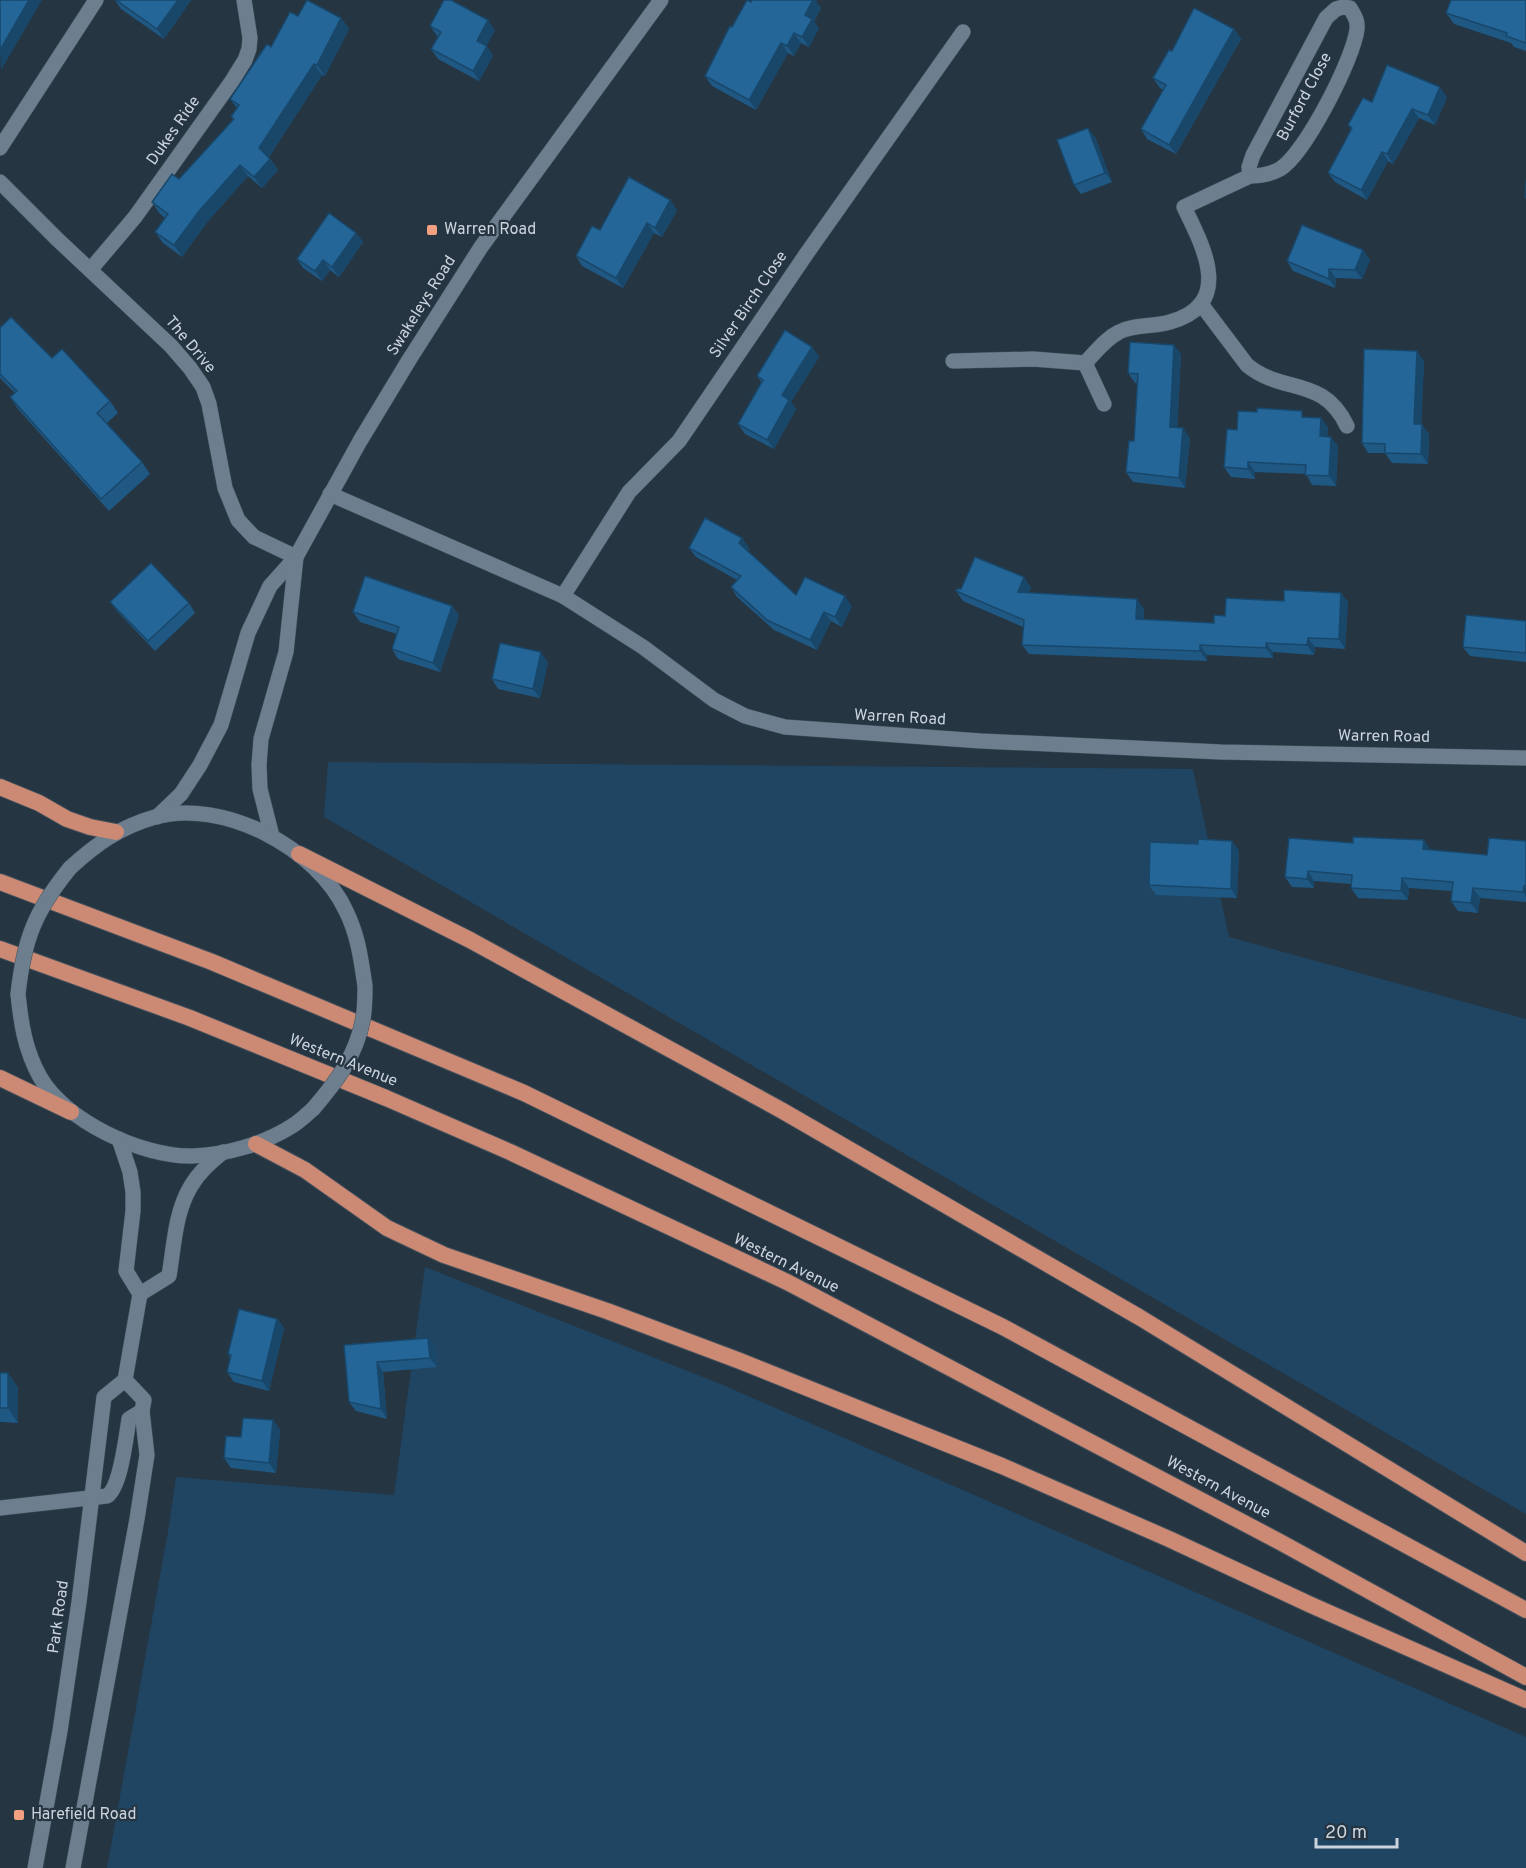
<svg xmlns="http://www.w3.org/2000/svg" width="1526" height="1868" font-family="Overpass,sans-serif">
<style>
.green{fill:#204562}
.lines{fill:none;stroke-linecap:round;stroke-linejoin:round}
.minor-casing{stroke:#42505b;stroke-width:16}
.secondary-casing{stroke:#42505b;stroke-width:16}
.trunk-casing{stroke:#42505b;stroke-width:18}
.minor{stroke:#6d7e8e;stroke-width:15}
.secondary{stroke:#6d7e8e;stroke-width:15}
.trunk{stroke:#cc8974;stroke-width:16}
.secondary-bridge-casing{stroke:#42505b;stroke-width:16;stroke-linecap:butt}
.secondary-bridge{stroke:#6d7e8e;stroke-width:15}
.wall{fill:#1f5883}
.shaded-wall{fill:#19476a}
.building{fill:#246698;stroke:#19476a;stroke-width:1.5}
.poi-dot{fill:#f39f82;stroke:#253542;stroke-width:2}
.labels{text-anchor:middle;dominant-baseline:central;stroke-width:4.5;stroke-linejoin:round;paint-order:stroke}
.street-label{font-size:16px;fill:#cbd4dd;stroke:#253542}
.poi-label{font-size:16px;fill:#cbd4dd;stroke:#253542;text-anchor:start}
</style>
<rect width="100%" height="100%" fill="#253542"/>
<g class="green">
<path d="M328,762L1193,769L1229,937L1526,1019V1514L324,817Z"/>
<path d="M425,1267L723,1385L1526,1737V1868H107L169,1526L176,1477L394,1495Z"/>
</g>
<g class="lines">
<defs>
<g id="minor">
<path d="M1343,7L1350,8C1354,15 1358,20 1357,29C1354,58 1305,154 1280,169C1271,174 1260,176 1250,176L1249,167L1253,155L1326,18L1336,9Z"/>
<path d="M0,148L96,0"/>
<path d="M0,182L57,239L171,346L190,368L203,387L209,404L225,488L238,520L254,537L296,557"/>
<path d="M91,269L135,217L232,81L245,60L249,49L250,38L244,0"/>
<path d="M1201,304L1247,365C1283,395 1323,375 1347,426"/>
<path d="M953,361L1033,359L1085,363L1104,404"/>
<path d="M1085,363C1096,352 1105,339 1119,332C1134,324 1154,327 1170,322C1234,304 1204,248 1184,207L1250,176"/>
<path d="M330,494L563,596L643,647L714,700L745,716L785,727L981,741L1221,752L1526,758"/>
<path d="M563,596L629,492L679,441L807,253L963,32"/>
</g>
<g id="secondary">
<path d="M157,817L181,794L200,765L221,725L248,633L270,586L296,557L360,441L409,360L481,247L661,0"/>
<path d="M272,836L260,789L259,765L261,739L286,652L296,557"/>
<path d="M70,868C96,844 120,827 155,817C223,798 317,848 346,911C358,935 361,959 365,986"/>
<path d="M18,994C21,1024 25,1050 40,1077C65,1121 142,1157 192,1156C225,1155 264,1144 292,1126C299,1122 306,1115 313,1109"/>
<path d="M140,1294L169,1276C174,1246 175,1212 191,1186C199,1172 211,1162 223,1152"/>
<path d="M0,1508L107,1496C121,1487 126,1436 129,1419L142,1411"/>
<path d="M35,1868L60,1731L79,1602L104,1397L125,1380L140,1294L126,1271L133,1211V1192L130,1172L119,1139"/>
<path d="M73,1868L137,1519L147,1455L142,1411L144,1400L125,1380"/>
</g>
<g id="trunk">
<path d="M0,787L39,803L67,819L90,827L116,832"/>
<path d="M299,854L470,940L781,1110L1139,1317L1526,1553"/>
<path d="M0,882L212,962L524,1093L1003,1327L1526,1610"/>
<path d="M0,949L190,1018L386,1098L510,1152L787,1282L1280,1542L1526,1677"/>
<path d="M0,1078L71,1112"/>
<path d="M256,1144L305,1170L387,1228L444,1255L607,1311L740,1361L1002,1466L1169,1539L1311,1605L1526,1700"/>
</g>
</defs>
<use href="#minor" class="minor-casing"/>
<use href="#secondary" class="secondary-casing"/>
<use href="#trunk" class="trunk-casing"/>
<use href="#minor" class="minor"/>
<use href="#secondary" class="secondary"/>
<use href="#trunk" class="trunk"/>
<defs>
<g id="secondary-bridge">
<path d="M18,994C24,939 35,911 70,868"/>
<path d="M313,1109C337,1081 356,1056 363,1019C365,1008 365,996 365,986"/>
</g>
</defs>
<use href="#secondary-bridge" class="secondary-bridge-casing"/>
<use href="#secondary-bridge" class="secondary-bridge"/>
</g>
<g class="wall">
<path d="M115,0H191L164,39L121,9Z"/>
<path d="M752,0H817L816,2L821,8L814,22L819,28L809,47L801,43L794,56L788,53L756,110L712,86L705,76L732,27Z"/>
<path d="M1526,0V51L1514,47L1511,43L1454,24L1446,13Z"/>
<path d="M298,16L341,18L349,29L325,76L322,75L269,157L278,170L262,188L248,176L208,221L182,257L163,243L155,232L165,218L160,214L152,202L179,179L233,120L231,117L237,108L230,99L271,47Z"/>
<path d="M430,26L495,30L486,46L493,56L479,81L438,59L431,49L438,37Z"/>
<path d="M1234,29L1241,39L1176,154L1147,139L1141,129L1163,90L1160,88L1153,78L1172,51Z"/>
<path d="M1447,97L1435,125L1419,118L1393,164L1388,161L1367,200L1335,182L1328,173L1351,130L1348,125L1372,102Z"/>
<path d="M1095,137L1112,182L1081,194L1074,185Z"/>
<path d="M670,200L677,210L662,237L654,233L623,288L582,266L576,256L600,230Z"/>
<path d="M356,233L363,242L339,277L330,270L322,281L303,268L297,259Z"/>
<path d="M1363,250L1370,260L1362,279L1336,278L1335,288L1293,271L1287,261Z"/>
<path d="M0,326L110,401L118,413L107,423L142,462L150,474L109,511L18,409L10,397L15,393L0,378Z"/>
<path d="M812,347L819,357L791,402L796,409L774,449L745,434L738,424L761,382L757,376Z"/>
<path d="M1181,354L1177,428L1190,438L1185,488L1133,482L1126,472L1134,441L1138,383H1135L1128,373Z"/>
<path d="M1424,361L1421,424L1429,434L1428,464L1392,463L1385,453H1368L1362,443Z"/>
<path d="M1306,417L1328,427L1327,436L1338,446L1336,486L1312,485L1306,474L1255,472V479L1231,477L1224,467L1237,430Z"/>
<path d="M742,538L749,548L748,551L796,595L852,606L842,627L831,621L817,650L774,630L737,597L731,587L737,580L696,557L689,548Z"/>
<path d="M1031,587L1029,592L1144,609V619L1214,623L1225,616L1284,601L1341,593L1348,602L1345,649L1315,647L1314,655L1273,652V658L1207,655V661L1029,654L1022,645L1023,627L963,601L956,591Z"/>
<path d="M110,602L189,603L195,613L155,651L117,611Z"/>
<path d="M452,606L459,615L440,672L398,659L392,649L397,634L360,622L353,612Z"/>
<path d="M1526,621V662L1470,656L1463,647Z"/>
<path d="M548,662L540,698L498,689L492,679Z"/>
<path d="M1289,838L1487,855L1526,841V902L1480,898L1478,913L1458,911L1451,901L1452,891L1409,888L1408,900L1358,898L1351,888V884L1314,881V888L1292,887L1285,877Z"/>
<path d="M1239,850L1237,898L1156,895L1149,885Z"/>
<path d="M277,1319L284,1328L269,1391L234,1382L227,1372L230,1358L228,1354Z"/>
<path d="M428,1338L435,1347L437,1367L383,1372L387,1419L356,1411L349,1402L344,1345Z"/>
<path d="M0,1373H8L18,1388V1423L0,1422Z"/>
<path d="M273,1420L280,1430L276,1473L231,1468L224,1458L241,1437Z"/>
</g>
<g class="shaded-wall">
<path d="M29,0H42L1,70L0,50Z"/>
<path d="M178,0H191L164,39L157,29Z"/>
<path d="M811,0H817L816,2L821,8L814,22L819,28L809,47L802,37L805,15Z"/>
<path d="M341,18L349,29L325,76L317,65Z"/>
<path d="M488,20L495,30L484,50L477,41Z"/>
<path d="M1234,29L1241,39L1176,154L1169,145Z"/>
<path d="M794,33L801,43L794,56L787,46Z"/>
<path d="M781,43L788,53L756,110L749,100Z"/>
<path d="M487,46L493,56L479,81L473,71Z"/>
<path d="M314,64L322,75L267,160L259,148Z"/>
<path d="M1440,87L1447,97L1435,125L1428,115Z"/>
<path d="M1412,109L1419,118L1393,164L1387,154Z"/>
<path d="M1088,128L1095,137L1112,182L1105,173Z"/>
<path d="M1382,152L1388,161L1367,200L1361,190Z"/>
<path d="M270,159L278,170L262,188L254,177Z"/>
<path d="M240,165L248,176L208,221L182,257L174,245L200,210Z"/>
<path d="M670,200L677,210L662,237L655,228Z"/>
<path d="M647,223L654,233L623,288L616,278Z"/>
<path d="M356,233L363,242L339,277L332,267Z"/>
<path d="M1363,250L1370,260L1362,279L1355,270Z"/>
<path d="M323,260L330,270L322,281L315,271Z"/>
<path d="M1329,269L1336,278L1335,288L1329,279Z"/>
<path d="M1174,345L1181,354L1177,437L1170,427Z"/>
<path d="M812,347L819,357L791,402L796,409L774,449L767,440L782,395Z"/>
<path d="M1417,351L1424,361L1421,433L1414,424Z"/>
<path d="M1321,418L1328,427L1327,446L1320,436Z"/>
<path d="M1422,424L1429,434L1428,464L1421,454Z"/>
<path d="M1183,428L1190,438L1185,488L1179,478Z"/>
<path d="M1331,437L1338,446L1336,486L1329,476Z"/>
<path d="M1248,462L1255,472V479L1248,469Z"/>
<path d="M742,538L749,548L746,553L739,543Z"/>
<path d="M1024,577L1031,587L1025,602L1018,592Z"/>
<path d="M1341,593L1348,602L1345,649L1339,639Z"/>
<path d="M845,596L852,606L842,627L835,617Z"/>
<path d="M1137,599L1144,609L1143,629L1136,619Z"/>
<path d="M452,606L459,615L440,672L433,663Z"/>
<path d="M824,612L831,621L817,650L810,640Z"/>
<path d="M1308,638L1315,647L1314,655L1307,645Z"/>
<path d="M1266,643L1273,652V658L1266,648Z"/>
<path d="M1200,645L1207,655V661L1200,651Z"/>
<path d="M541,652L548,662L540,698L533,689Z"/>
<path d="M1424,840L1431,850L1423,849Z"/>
<path d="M1232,841L1239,850L1237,898L1231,889Z"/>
<path d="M1308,871L1314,881V888L1307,879Z"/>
<path d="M1402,878L1409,888L1408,900L1401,891Z"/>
<path d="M1524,886L1526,889V897L1523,892Z"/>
<path d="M1473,888L1480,898L1478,913L1471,903Z"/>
<path d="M277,1319L284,1328L269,1391L262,1381Z"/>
<path d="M428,1338L435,1347L437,1367L430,1358Z"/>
<path d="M377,1362L383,1372L387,1419L381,1409Z"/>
<path d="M8,1373L18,1388V1423L8,1408Z"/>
<path d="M273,1420L280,1430L276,1473L269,1463Z"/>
</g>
<g class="building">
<path d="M0,0H29L0,50Z"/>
<path d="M116,0H178L157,29Z"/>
<path d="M307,0L341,18L317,65L314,64L259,148L270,159L254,177L240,165L200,210L174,245L155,232L168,214L152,202L172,174L179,179L234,119L231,117L239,105L230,99L267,44L271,47L290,12L298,16Z"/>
<path d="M444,0H451L488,20L477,41L487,46L473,71L431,49L441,32L430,26Z"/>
<path d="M747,0L751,2L752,0H813L805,15L812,19L802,37L794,33L787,46L781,43L749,100L705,76L730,26L732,27Z"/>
<path d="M1451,0H1526V43L1506,36L1507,33L1446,13Z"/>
<path d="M1194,8L1234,29L1169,145L1141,129L1166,85L1153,78L1169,50L1172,51Z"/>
<path d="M1387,65L1440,87L1428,115L1412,109L1387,154L1382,152L1361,190L1328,173L1352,128L1348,125L1363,98L1372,102Z"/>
<path d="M1088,128L1105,173L1074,185L1057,140Z"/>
<path d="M629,177L670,200L655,228L647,223L616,278L576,256L592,226L600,230Z"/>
<path d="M1526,180V199L1525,196Z"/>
<path d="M329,213L356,233L332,267L323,260L315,271L297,259Z"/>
<path d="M1302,225L1363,250L1355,270L1329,269V279L1287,261Z"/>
<path d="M11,317L52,358L62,349L110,401L97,413L142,462L101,499L10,397L17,391L0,374V326L1,327Z"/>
<path d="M785,330L812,347L782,395L789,400L767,440L738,424L763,380L757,376Z"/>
<path d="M1130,342L1174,345L1170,427L1183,428L1179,478L1126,472L1129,441H1134L1138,374L1128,373Z"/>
<path d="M1364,349L1417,351L1414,424H1422L1421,454L1385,453V444L1362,443Z"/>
<path d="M1257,408L1302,411V417L1321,418L1320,436L1331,437L1329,476L1305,475L1306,465L1248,462V469L1224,467L1227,429L1237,430L1238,411L1257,412Z"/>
<path d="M705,518L742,538L739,543L796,595L805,577L845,596L835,617L824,612L810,640L767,620L731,587L741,576L689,548Z"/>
<path d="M975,557L1024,577L1018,592L1137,599L1136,619L1214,623V615L1225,616L1226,598L1284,601V590L1341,593L1339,639L1308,638L1307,645L1266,643V648L1200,645V651L1022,645L1024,620L956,591L957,589H961Z"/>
<path d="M151,563L189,603L148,641L110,602Z"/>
<path d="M365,576L452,606L433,663L392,649L399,627L353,612Z"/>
<path d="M1466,615L1526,621V653L1463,647Z"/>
<path d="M500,643L541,652L533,689L492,679Z"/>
<path d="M1353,837L1424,840L1423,849L1487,855L1489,838L1526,841V886H1524L1523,892L1473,888L1471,903L1451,901L1453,882L1402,878L1401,891L1351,888L1352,875L1308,871L1307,879L1285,877L1289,838L1353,843Z"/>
<path d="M1198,839L1232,841L1231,889L1149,885L1150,842L1198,844Z"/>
<path d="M239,1309L277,1319L262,1381L227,1372L231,1355L228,1354Z"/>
<path d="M428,1338L430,1358L377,1362L381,1409L349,1402L344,1345Z"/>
<rect x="0" y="1373" width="8" height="35"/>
<path d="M243,1418L273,1420L269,1463L224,1458L226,1436L241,1437Z"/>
</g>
<g class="poi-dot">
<rect x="426" y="224" width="12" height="12" rx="3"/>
<rect x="13" y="1809" width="12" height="12" rx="3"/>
</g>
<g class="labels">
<g class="street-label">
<text transform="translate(1305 97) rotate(-62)">Burford Close</text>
<text transform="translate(174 131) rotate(-55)">Dukes Ride</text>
<text transform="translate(749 305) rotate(-56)">Silver Birch Close</text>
<text transform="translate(422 306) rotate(-58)">Swakeleys Road</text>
<text transform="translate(190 345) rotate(50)">The Drive</text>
<text transform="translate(900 718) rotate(3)">Warren Road</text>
<text transform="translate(1384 737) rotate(1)">Warren Road</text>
<text transform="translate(343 1061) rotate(22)">Western Avenue</text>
<text transform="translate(786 1264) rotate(26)">Western Avenue</text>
<text transform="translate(1218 1488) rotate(28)">Western Avenue</text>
<text transform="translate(59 1617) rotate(-82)">Park Road</text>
</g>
<g class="poi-label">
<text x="444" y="230">Warren Road</text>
<text x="31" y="1815">Harefield Road</text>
</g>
</g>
<path d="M1316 1838v9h81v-9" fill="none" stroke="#cbd4dd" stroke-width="3"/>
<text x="1325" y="1838" font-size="18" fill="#cbd4dd" stroke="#253542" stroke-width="4.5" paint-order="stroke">20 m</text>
</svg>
